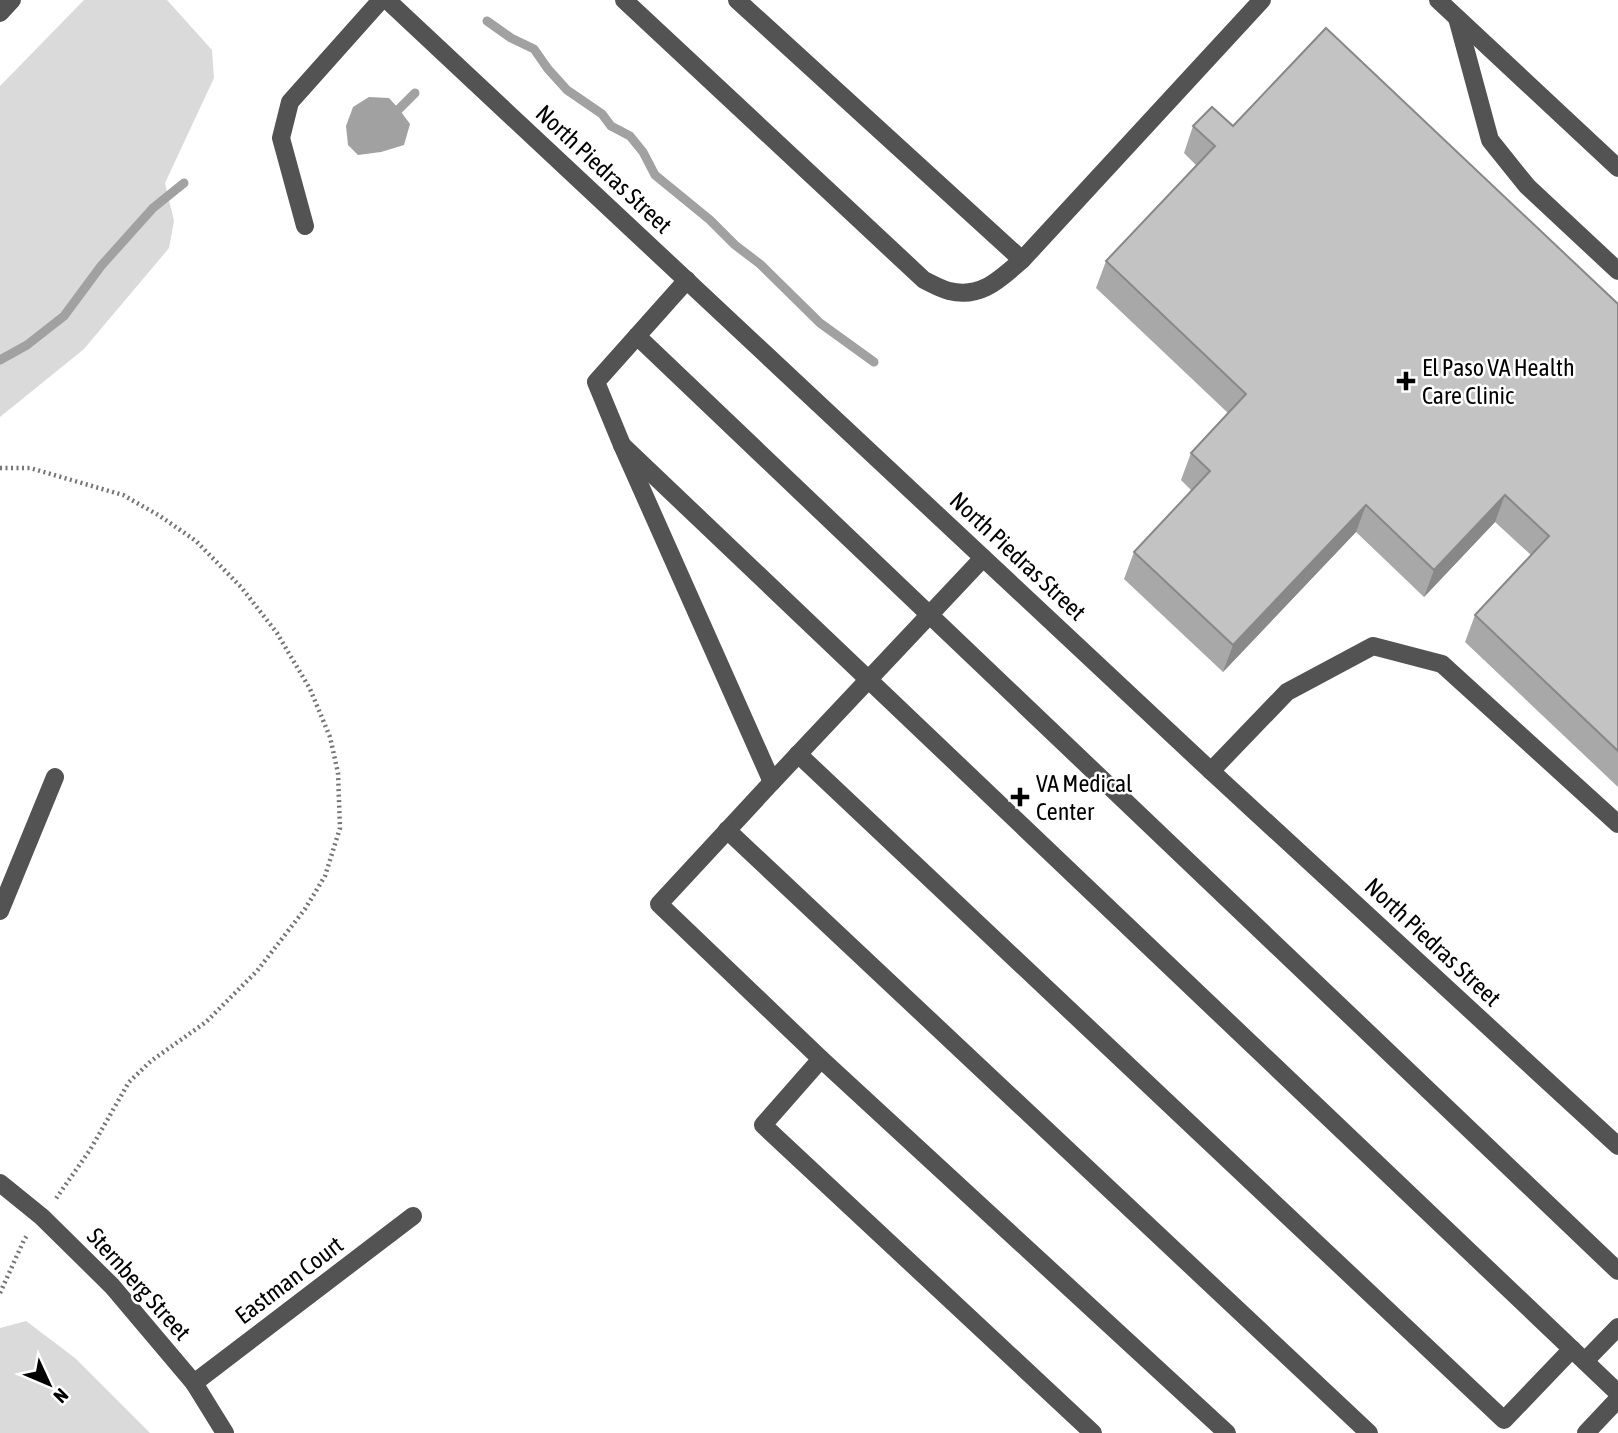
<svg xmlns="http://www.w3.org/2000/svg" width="1618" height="1433" font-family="'Asap Condensed',sans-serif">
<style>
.green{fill:#dadada}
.water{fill:#a1a1a1}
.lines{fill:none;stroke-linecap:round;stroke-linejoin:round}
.stream{stroke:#a1a1a1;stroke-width:9}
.path{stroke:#757575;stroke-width:4.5;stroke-dasharray:2 3.5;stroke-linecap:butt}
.minor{stroke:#535353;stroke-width:18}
.wall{fill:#a8a8a8}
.shaded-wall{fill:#888}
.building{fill:#c3c3c3;stroke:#888;stroke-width:2}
.poi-dot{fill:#000;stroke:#fff;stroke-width:2.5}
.labels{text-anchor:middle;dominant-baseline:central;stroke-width:5;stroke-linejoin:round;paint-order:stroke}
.street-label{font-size:24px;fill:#000;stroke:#fff}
.poi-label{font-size:24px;fill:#000;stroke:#fff;text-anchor:start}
</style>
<rect width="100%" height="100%" fill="#fff"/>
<g class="green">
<path d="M84,0H167L212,50L214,78L165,183L174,221L169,248L84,349L0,417V86Z"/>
<path d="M26,1321L75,1358L150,1433H0V1328Z"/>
</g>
<path class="water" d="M369,97L389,98L399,109L410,124L404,145L381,152L358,155L348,145L346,126L353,107Z"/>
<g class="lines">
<g class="stream">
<path d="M487,21L511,38L534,49L548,69L567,90L602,114L611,126L630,136L643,152L655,175L710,220L735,245L760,264L820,323L874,362"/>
<path d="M391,115L399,109L415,93"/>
<path d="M0,360L27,345L64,316L101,266L153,208L184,183"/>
</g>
<g class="path">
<path d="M0,468H30L123,495L160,516L196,541L241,587L277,633L310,689L330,737L338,773L340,828L325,876L305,909L257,971L206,1022L151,1061L129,1082L90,1150L55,1200"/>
<path d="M0,1293L24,1240L28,1234"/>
</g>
<g class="minor">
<path d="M387,0L1211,771L1618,1146"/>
<path d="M624,0L924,280C932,284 941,289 949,291C981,299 1000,279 1022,260L1262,0"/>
<path d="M737,0L1022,260"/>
<path d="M1438,0L1618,168"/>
<path d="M0,13L12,0"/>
<path d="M1457,18L1490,140L1527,186L1618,271"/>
<path d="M305,226L281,138L290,102L381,0"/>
<path d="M687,280L596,382L622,445L772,782L983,558"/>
<path d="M637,336L1618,1271"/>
<path d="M622,445L1618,1393"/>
<path d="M798,754L1504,1420L1572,1349"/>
<path d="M1211,771L1287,692L1373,646L1442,664L1618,824"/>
<path d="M772,782L659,904L821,1059L1227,1433"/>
<path d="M727,830L1369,1433"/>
<path d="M0,911L55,777"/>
<path d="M821,1059L763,1125L1093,1433"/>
<path d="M0,1183L42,1217L112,1286L194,1383L225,1433"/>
<path d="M1585,1361L1618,1327"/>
<path d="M194,1383L413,1216"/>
<path d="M1586,1433L1618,1399"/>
</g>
</g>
<path class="wall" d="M1193,126H1233L1618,304V787L1465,642L1475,615L1531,555L1495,522L1424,597L1356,532L1223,672L1124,579L1134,552L1192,491L1181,480L1191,453L1228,413L1096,288L1106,261L1197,166L1184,153Z"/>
<g class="shaded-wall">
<path d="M1505,495L1495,522L1424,597L1434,570Z"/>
<path d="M1366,505L1356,532L1223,672L1233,645Z"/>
</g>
<path class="building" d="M1326,28L1618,304V751L1475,615L1549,536L1505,495L1434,570L1366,505L1233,645L1134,552L1210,471L1191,453L1246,394L1106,261L1215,146L1193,126L1212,107L1233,126Z"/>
<g class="poi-dot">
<path d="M1402.5 370.5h7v7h7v7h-7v7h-7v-7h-7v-7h7z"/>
<path d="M1016.5 786.5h7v7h7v7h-7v7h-7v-7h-7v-7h7z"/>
</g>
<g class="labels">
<g class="street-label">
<text transform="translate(604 169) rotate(43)">North Piedras Street</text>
<text transform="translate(1018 556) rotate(43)">North Piedras Street</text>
<text transform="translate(1433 942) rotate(43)">North Piedras Street</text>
<text transform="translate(289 1280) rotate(-37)">Eastman Court</text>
<text transform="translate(139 1284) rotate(48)">Sternberg Street</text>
</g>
<g class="poi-label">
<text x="1422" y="367">El Paso VA Health<tspan x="1422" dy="28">Care Clinic</tspan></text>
<text x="1036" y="783">VA Medical<tspan x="1036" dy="28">Center</tspan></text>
</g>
</g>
<g transform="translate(49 1384) rotate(134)" stroke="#ffffff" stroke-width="5" paint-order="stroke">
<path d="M0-5L12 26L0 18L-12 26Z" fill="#000000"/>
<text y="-10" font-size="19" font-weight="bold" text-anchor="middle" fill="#000000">N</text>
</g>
</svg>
